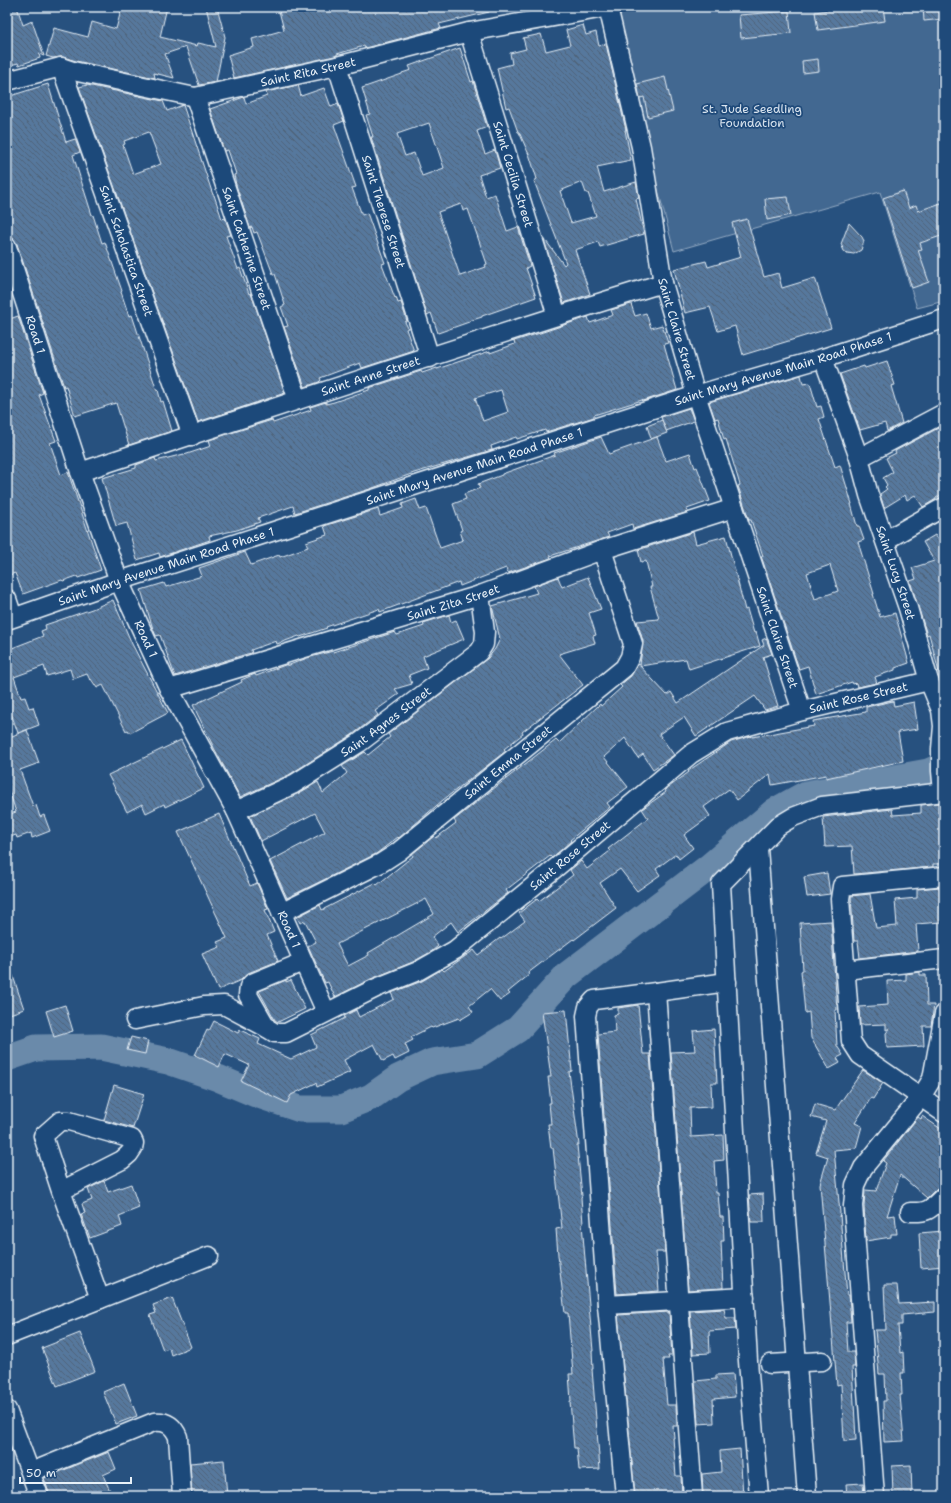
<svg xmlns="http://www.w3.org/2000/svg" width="951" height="1503" font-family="'Shantell Sans',sans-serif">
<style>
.green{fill:#436891;stroke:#96acc4}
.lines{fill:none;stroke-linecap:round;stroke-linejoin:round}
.river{stroke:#6b8aaa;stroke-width:27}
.building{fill:url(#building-back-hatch);stroke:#e8f1f8;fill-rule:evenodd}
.street-casing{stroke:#e8f1f8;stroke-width:21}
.street{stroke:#1f4a7a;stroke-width:18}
.labels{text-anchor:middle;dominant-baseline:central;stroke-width:3.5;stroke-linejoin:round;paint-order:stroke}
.street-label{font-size:12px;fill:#e8f1f8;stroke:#1f4a7a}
.park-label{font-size:12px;fill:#d8e3ee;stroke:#1f4a7a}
</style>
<defs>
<pattern id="building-back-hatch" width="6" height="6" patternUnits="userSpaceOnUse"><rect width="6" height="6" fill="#57789d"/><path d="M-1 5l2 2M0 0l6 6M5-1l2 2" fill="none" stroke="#4f6278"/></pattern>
</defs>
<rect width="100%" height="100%" fill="#27517f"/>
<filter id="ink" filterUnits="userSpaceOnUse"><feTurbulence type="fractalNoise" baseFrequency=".025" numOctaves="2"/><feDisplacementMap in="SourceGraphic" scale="8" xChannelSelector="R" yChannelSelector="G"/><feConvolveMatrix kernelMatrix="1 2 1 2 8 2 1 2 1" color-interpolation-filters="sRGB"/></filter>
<g filter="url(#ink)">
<path class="green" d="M657,7H944V301L917,308L880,192L674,251L615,24L622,10Z"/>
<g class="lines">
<path class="river" d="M7,1058L36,1048L101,1047L168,1061L218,1078L256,1094L300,1109H341L371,1097L398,1078L432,1062L477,1055L518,1029L566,976L709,867L775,811L806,794L928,772L944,765"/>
</g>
<g class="building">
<path d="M7,7H17L23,25L32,21L44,56L39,54L40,58L19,65L18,63L7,66Z"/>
<path d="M122,7H167L160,37L197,46L198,43L216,47L206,7H217L225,37L216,82L199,85L186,47L165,54L174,78L154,73L155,78L76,61L63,57L53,58L46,56L54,28L88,37L92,22L116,29Z"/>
<path d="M296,7H489V12L439,24L441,28L365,48L364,46L337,54V55L335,56L234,78L228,55L254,47L252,39L284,30L279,11Z"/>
<path d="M849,7H883L885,21L818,30L815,12Z"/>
<path d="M923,7H942L943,19L924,21Z"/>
<path d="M789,11L791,33L741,38L739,15Z"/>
<path d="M583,25L586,35L596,32L599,46L606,44L626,130H625L631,160L597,167L604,192L636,182L639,198L636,199L644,234L600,247L598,242L575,250L590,294L564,303L543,237L564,265L566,263L534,181L537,179L530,157L519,132H518L509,107L506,108L497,68L512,64L510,53L526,49L523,38L541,34L546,51L570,45L566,30ZM582,182L586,193H588L596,216L571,223L560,191Z"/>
<path d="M460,48L471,82L473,81L487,127L477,131L485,154L495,150L500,168L479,175L486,197L495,194L507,231L518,227L530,266L526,268L536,297L482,316V317L469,321V322L438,333L431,313L427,315L371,137H373L366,115L370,114L362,88L402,74V73L411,70L409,66ZM429,123L444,168L422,176L414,153L405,156L397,134ZM461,204L463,211L468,209L487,264L485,265L486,267L460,276L438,212Z"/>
<path d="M818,59L819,71L803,73L802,61Z"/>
<path d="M665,77L673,111L648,117L644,97L640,98L637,84Z"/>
<path d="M48,84L66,142L75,139L80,152L73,155L92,215H93L102,243L105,242L122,291L121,292L129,316L132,315L157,391L158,390L161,402L163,401L172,431L129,445L116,403L75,416L66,386L64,387L17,244L14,239L9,237L7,230V97Z"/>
<path d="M87,85L163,101L167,111L183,105L213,195H214L222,219L225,218L231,235L226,236L238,269L240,268L249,294L251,293L285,393L198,422L79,87ZM149,132L161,164L133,174L123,145L125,144L124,141Z"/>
<path d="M298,85L301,96L324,88L331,107L338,104L344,121L334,125L356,187L352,188L362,215L367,213L385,263L382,264L395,298L396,297L398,303L401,302L407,321L405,322L408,328L406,329L414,351L362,368L360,363L320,378L321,380L319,382L305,387L284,327L288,326L281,307L285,305L275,274H273L257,232L254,233L252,227L250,228L236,185L234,175L236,174L228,150L224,151L210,109L244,97L246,104L267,96L266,92Z"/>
<path d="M903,191L909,208L916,205L918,211L944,202V235L920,243L922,249L918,250L929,282L912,288L883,198Z"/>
<path d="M788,197L791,215L767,220L765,199Z"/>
<path d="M747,219L764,277L778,273L782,288L815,278L831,328L743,355L735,326L718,331L710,307L685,313L674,269L706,261L708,267L741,257L732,223Z"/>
<path d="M849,223L862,237L864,241L861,250L854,254L847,253L844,251L841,244Z"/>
<path d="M631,304L635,316L646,313L651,328L662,325L668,343L664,344L677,390L643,401L642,400L594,415V417L546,432L545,430L517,439L516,437L491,446L492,450L414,473L370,489L295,513L293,506L258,518L260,522L237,530L209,536L210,540L160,557L159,553L137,560L127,523L116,526L102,478L136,468V465L155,458L156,461L184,454V455L211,446L209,440L272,420L273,423L311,410L310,407L326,402V404L334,402L369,390V388L421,371L422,373L437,368V369L490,351V353L515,344L514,341L540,333L588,317L590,323L613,315L611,310ZM501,390L508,412L483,421L475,398Z"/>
<path d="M18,316L43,393L39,395L56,441L50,443L61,475L68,472L101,570L78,578L77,576L63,581L62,580L23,594L15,573L7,576V320Z"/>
<path d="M887,361L895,385L891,386L902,423L887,431L885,423L860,430L840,374L864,366L865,368Z"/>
<path d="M801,375L803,384L810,383L817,407L821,406L824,417L819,419L835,467L840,465L852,504H851L857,526H859L864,540L858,542L874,594H873L880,617L895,613L909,663L895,668V670L875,677L877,683L857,687L856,683L853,684L852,682L816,694L808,666L799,669L761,556H763L751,520H749L738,486L740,485L726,439L724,440L718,418L715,419L709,402ZM830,565L838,591L815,599L807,573Z"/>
<path d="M689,408L694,421L666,431L661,417Z"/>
<path d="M662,420L667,433L651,439L647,426Z"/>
<path d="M944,425V493L936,498V499L923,507L915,495L907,500L905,495L884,508L880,494L887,489L885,487L887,485L883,478L893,472L886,458L896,453L895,451Z"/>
<path d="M601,437L609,454L657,437L666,461L690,453L695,468L697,467L710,501L687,509L688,512L633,529L632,524L607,533L609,537L550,556L551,558L508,573L506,568L460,586L459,582L380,612L379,609L326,627L327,628L300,637L299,636L277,644L276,641L251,650L252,653L247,654L175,676L160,635L156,636L153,629L141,590L164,583L166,587L202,576L199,568L245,552L251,565L279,555L280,557L308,547L306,542L327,535L324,526L378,509L380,516L403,508L402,504L416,499L420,510L426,508L440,548L463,540L460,531L462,530L453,504L466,499L464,494L480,488L478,484L502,475V474L555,455L554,453Z"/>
<path d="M693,532L696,544L726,536L745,610L747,609L754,633L756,632L760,646L689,669L686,659L640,666L667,695L671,692L678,703L764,645L762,640L766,638L772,654L763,657L778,706L765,710L755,696L696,736L684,717L659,734L674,755L653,769L643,754L638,758L625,738L604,757L628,787L607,803L610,807L570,840L571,841L552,858L550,856L506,890L508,893L458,932L451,922L432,937L438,946L431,952L413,962L371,979L335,997L328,982L325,983L308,946L316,942L305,921L300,923L297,917L320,905L322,910L375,883L377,885L413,856L412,854L434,836L436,838L456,823L454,820L497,786L556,740L559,743L600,704L601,706L622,687L620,685L631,676L638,664L640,665L643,641L637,621L659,619L650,587H652L646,561L641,562L638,550ZM426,899L434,914L368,953L369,955L348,966L337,944Z"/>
<path d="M944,534V676H940L929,634L927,635L910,581L916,579L912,568L934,561L923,542L935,535L937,538Z"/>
<path d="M558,577L562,587L588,577L601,609L589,613L596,635L593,636L595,643L559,654L583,685L522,732L523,734L504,749L506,751L443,800L399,838L398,837L376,854L287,898L270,861L325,832L315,813L261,841L250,816L299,793L318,782L323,793L347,773L342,766L365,752L368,755L390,737L388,734L488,658L495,649L500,639L492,606L537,593L534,586Z"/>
<path d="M113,600L132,644L168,713L130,733L128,730L126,731L103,685L97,688L91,679L90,680L87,674L73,679L70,669L47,676L44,666L14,677L21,698L25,697L29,708L33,707L39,725L18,733L7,702V650L43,636L41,631L46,629L45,625L92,609Z"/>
<path d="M449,615L451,622L456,620L464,639L423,656L427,668L409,675L412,684L395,689L399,694L375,711L378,715L352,735L289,775L240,797L214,748L193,705L242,682L241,680L255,674L256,676L285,665L287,664V666L307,658L333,651V652L395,632L397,635L424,626L423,623Z"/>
<path d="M893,701L894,706L914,702L918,729L898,732L903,761L826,778V775L772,785L770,774L737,800L729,789L704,807L710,816L684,835L693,848L679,859L676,854L656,869L660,875L637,891L620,869L600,883L616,908L574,940L573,939L528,973L529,975L508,992L510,994L500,1001L490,989L469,1006L473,1012L460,1020L459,1018L432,1028L431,1027L411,1037L413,1040L405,1044L409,1053L395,1060L393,1056L383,1061L374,1044L344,1060L350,1072L317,1087L316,1083L291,1095L287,1103L241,1081L249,1065L225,1054L219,1067L195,1055L207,1030L209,1031L214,1021L238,1033L240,1030L260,1039L258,1044L291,1059L316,1047L311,1035L345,1018L344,1016L356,1010L359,1017L394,999L391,993L422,981L442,969L444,971L474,950L478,955L500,938L501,939L525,921L519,913L537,899L539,901L573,875L570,870L581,861L587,869L610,851L608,849L648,818L642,809L666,792L665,790L689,772L688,771L731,742L751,736L752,737L814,726L813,721L866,712V707Z"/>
<path d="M27,730L39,763L20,770L33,806L36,805L40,817L44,815L50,831L32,838L31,833L17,838L16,835L7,838V815L16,812L7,784V738Z"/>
<path d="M181,740L204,788L165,807L164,804L146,813L142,804L127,812L108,775Z"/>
<path d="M938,803V813H942L944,837L940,838L942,864H933V867L854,874L852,846L825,847L823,817L892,809L893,815L921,813V805Z"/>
<path d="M219,814L250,886L257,883L268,909L265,910L274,932L267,935L278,961L248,973L241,980L218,990L202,954L220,947L217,942L227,938L178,832Z"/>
<path d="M827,873L830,894L807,897L804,877Z"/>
<path d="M940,887L942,922L916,924L918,951L860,958L858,941H854L851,896L870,894L876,928L897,926L895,900L917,898V889Z"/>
<path d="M831,921L837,1010H835L837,1046L843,1055L837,1058L840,1063L829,1069L811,1038L809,1012L805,1013L801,971L803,970L800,923Z"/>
<path d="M9,964L24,1009L7,1015V965Z"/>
<path d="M920,972V975H926L927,1005H934L931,1026H923L924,1046L887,1048L886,1033L890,1028L886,1030V1024L860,1025L859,1007L888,1005L887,981L906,980V974Z"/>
<path d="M286,980V982L291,980L305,1009L278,1022L275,1020L259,991Z"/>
<path d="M65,1005L73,1031L54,1037L46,1011Z"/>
<path d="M638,1005L643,1054H650L665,1252H656L659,1291L617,1294L598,1034L615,1032L614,1015L618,1014V1008Z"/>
<path d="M566,1010L572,1071L569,1072L579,1145H577L582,1196L581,1197L583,1224H582L593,1351H592L593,1369H592L600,1469L579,1470L577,1448H574L570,1401H571L569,1374H573L568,1313H565L558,1255L556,1229L562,1228L553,1148H551L548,1124H551L549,1103H551L548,1077H551L542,1012Z"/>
<path d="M714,1029L717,1083H711L712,1107L690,1108L691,1137L723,1135L724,1160L714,1161L716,1193H718L720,1217H723L724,1241H721L723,1288L688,1290L671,1052L695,1051L693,1031Z"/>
<path d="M131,1037L148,1041L145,1054L127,1050Z"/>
<path d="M863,1070L883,1083L873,1099L871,1098L855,1123L862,1126L856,1148L834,1150L840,1213L839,1217L840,1215L847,1295H849L851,1322H846L848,1352H854L855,1367H852L856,1440L844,1441L841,1384L837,1385L820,1184L828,1157L816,1153L826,1121L811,1117L815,1104L835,1110Z"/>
<path d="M114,1085L144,1094L133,1128L104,1120Z"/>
<path d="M922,1116L944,1131V1186L937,1188L927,1198L900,1175L887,1216L895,1215L897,1234H891V1237L866,1241L864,1206L865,1190L876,1191L886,1163L883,1161L918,1117L921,1119Z"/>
<path d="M104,1181L108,1192L131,1184L139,1208L119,1216L122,1226L90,1238L81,1214L85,1213L82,1204L92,1200L88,1189Z"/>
<path d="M763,1194L764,1222H751L749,1195Z"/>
<path d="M944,1231V1266L921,1268L919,1233Z"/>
<path d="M884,1285H897L899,1304L935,1302V1312L902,1315V1325H898L900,1353L903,1352L904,1373H901L902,1395H900L904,1441L884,1442L883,1401H886L885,1374H879L875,1330H886Z"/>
<path d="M172,1298L191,1347L171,1355L169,1348L163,1350L150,1315L156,1313L153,1305Z"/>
<path d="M724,1309L726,1318H735L736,1329L709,1331L710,1353L693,1354L690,1311Z"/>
<path d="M669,1312L672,1356H668L669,1359H663L667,1405H676L677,1426H673L674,1438H673L676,1476H681L682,1496H635L618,1315Z"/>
<path d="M80,1333L95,1371L57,1386L42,1348Z"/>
<path d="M733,1374L735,1397L713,1399L714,1423L698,1424L695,1381L716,1379V1375Z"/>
<path d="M124,1383L137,1416L116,1424L103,1392Z"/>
<path d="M740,1449L743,1496H703L702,1474L721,1472L720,1451Z"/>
<path d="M109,1452L116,1469L103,1475L110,1491L99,1496H50L44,1478Z"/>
<path d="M224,1460L227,1496H192L190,1463Z"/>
<path d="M911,1465L912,1496H893L892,1466Z"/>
<path d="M863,1483L864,1496H847L846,1484Z"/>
</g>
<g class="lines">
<defs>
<g id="street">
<path id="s1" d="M608,7L641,147L663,283L696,395L802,711"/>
<path id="s2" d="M469,32L557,316"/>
<path id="s3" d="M337,66L430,358"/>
<path id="s4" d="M61,67L192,436"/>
<path id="s5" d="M7,81L61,67L73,71L195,97L337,66L469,32L610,7"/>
<path id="s6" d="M195,97L298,400"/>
<path id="s7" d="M7,247L80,472L119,581L169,689L236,811L326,1012"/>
<path id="s8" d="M823,358L859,458L869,495L908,608L929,681L941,710L943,726L941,749V771L943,792"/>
<path d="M859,458L944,413"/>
<path id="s9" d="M80,472C274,408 467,343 663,283"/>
<path d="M886,540L944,507"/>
<path d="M7,599L13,617"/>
<path id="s10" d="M7,620L119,581L696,395L823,358L944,319"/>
<path id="s11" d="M169,689L480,595L602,550L734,508"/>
<path id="s12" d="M236,811L294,784L359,743L479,652L484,644L485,632L480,595"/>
<path d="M758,848L807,1496"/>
<path d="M944,876L842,886L840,899L851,1041L860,1055L944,1113"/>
<path id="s13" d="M281,913L381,863L398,852L624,668L630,657L633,644L602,550"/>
<path id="s14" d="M303,962L252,983L249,987L248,995L267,1028L275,1033H286L376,988L418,971L455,950L558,866L691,754L727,732L802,711L929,681"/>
<path d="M845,970L944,959"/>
<path d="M656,992L693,1496"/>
<path d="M135,1020L204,1006L224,1005L267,1028"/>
<path d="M61,1191L122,1160L129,1154L133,1148L134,1143L132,1139L69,1121H60L43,1136L61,1191L100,1299"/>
<path d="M910,1212C930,1213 931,1208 944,1196"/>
<path d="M607,1305L745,1297"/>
<path d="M7,1336L209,1256"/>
<path d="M770,1364L822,1361"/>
<path d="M7,1410L39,1496"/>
<path d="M31,1472L154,1422C166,1421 173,1425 178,1437L182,1496"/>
<path d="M625,1496L607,1305L586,1016L588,1007L594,1000L656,992L727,982"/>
<path d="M759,1496L748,1361L721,884L778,826L793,817L822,806L944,792"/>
<path d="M875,1496L853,1206L855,1185L863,1168L921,1097L932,1079L944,1014"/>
</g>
</defs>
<use href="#street" class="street-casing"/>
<use href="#street" class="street"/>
</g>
</g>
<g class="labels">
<g class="street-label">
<text stroke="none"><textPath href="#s5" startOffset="309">Saint Rita Street</textPath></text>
<text stroke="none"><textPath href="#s2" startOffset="149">Saint Cecilia Street</textPath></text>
<text stroke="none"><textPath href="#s3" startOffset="153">Saint Therese Street</textPath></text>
<text stroke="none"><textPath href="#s6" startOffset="160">Saint Catherine Street</textPath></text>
<text stroke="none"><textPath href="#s4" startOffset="195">Saint Scholastica Street</textPath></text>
<text stroke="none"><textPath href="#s1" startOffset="330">Saint Claire Street</textPath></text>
<text stroke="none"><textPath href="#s7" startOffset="92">Road 1</textPath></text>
<text stroke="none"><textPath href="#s10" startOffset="816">Saint Mary Avenue Main Road Phase 1</textPath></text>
<text stroke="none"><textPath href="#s9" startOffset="306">Saint Anne Street</textPath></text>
<text stroke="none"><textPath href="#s10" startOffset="492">Saint Mary Avenue Main Road Phase 1</textPath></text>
<text stroke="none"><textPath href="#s10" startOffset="168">Saint Mary Avenue Main Road Phase 1</textPath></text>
<text stroke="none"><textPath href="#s8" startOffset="227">Saint Lucy Street</textPath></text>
<text stroke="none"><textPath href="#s11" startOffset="297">Saint Zita Street</textPath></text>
<text stroke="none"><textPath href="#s1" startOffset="654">Saint Claire Street</textPath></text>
<text stroke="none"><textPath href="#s7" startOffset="416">Road 1</textPath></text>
<text stroke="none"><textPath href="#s14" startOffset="800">Saint Rose Street</textPath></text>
<text stroke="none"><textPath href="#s12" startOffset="175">Saint Agnes Street</textPath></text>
<text stroke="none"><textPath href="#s13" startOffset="274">Saint Emma Street</textPath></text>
<text stroke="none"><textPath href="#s14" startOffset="464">Saint Rose Street</textPath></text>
<text stroke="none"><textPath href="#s7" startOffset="740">Road 1</textPath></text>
</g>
<g class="park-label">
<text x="752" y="109">St. Jude Seedling<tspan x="752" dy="14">Foundation</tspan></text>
</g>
</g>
<rect width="951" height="1503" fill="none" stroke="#1f4a7a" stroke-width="24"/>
<rect x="12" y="12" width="927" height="1479" fill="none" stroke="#e8f1f8" stroke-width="1.5" filter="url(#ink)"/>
<path d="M20 1477v6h111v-6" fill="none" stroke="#e8f1f8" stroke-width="2"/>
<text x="26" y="1477" font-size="12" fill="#e8f1f8" stroke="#1f4a7a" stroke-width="3" paint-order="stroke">50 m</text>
</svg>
